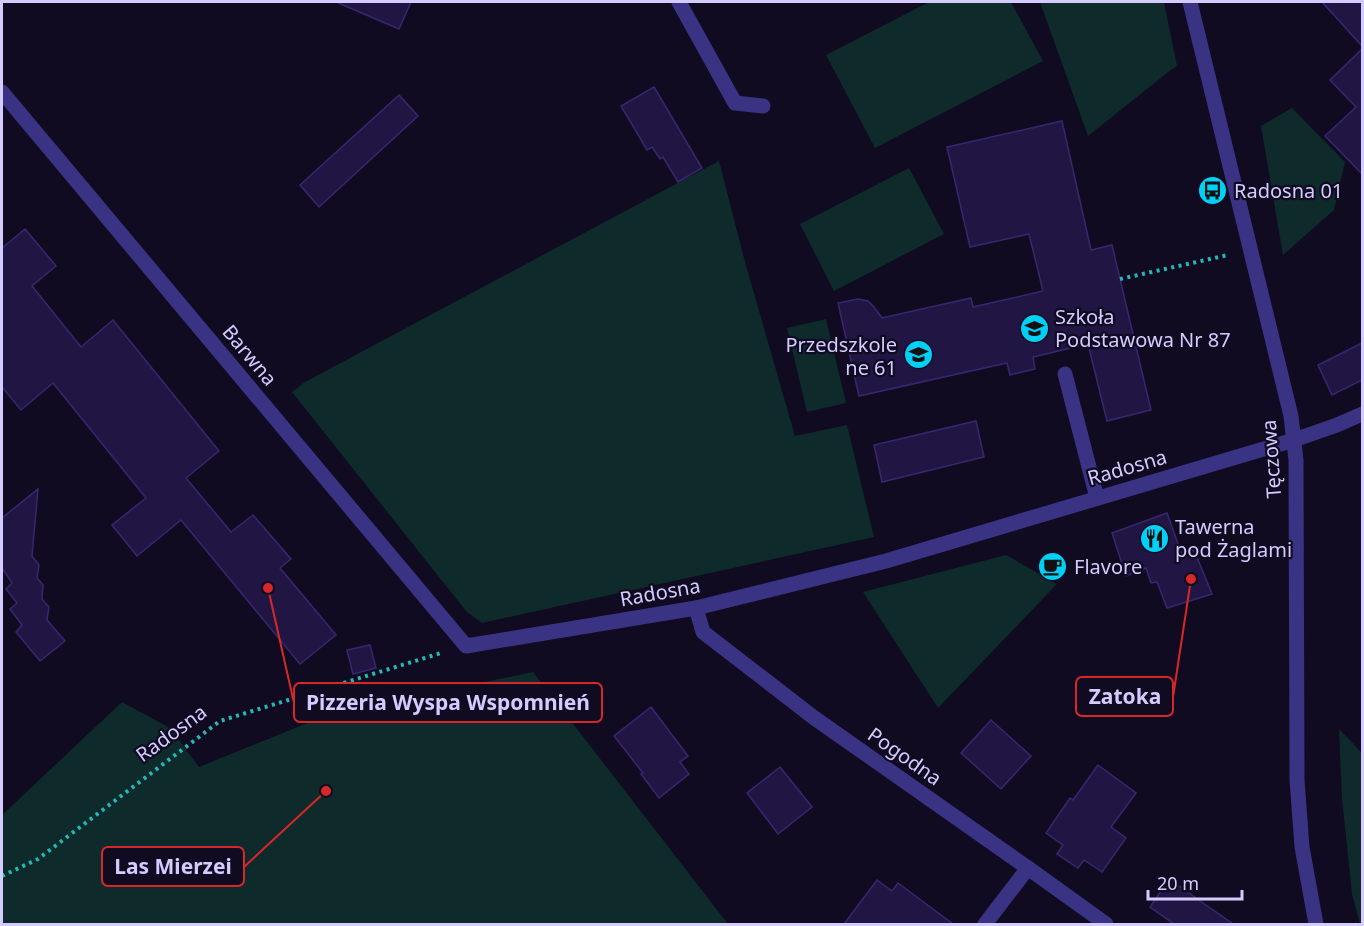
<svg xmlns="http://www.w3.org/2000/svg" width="1364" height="926" font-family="'Noto Sans',sans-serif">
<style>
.green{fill:#0e2a2b}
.building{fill:#211643;stroke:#392671;stroke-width:1.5}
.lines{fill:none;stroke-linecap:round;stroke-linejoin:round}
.path{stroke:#24b9b8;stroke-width:4;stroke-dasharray:3 4.5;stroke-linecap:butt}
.minor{stroke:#3a3283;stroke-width:15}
.labels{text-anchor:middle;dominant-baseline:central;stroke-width:4.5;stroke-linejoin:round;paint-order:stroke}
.poi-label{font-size:20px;fill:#d4cbff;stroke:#100b21;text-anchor:start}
.street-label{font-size:20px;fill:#d4cbff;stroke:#100b21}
.leader{fill:none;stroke:#d62828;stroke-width:2}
.callout-dot{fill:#d62828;stroke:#100b21;stroke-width:2}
.callout{fill:#100b21;stroke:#d62828;stroke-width:2}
.callout-label{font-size:21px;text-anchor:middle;font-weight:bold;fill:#d4cbff}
</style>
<rect width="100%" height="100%" fill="#100b21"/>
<g class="green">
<path d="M929,2H1011L1043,61L875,148L826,55Z"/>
<path d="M1040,2H1164L1177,66L1172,69L1088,136Z"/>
<path d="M1292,108L1345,162L1334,210L1283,255L1261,126Z"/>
<path d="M719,161L745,262L795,436L847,425L874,537L482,623L466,611L292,392L305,382Z"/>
<path d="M909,168L944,234L834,291L800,224Z"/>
<path d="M826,319L846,403L807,412L787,328Z"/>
<path d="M1006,555L1057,584L938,708L863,592Z"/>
<path d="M533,672L728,924H2V815L122,702L170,728L199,767L327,715Z"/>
<path d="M1339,729L1362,753V924H1360L1352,894L1342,799Z"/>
</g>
<g class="building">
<path d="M336,2H411L399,29Z"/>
<path d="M1322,2H1362V46Z"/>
<path d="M1362,49V174L1325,136L1356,107L1330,80Z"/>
<path d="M654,87L702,168L678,182L663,157L660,159L652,147L647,150L621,106Z"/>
<path d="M399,95L418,116L319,207L300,185Z"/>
<path d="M1062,121L1091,250L1112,245L1151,410L1107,421L1088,344L1033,357L1035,369L1010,375L1007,363L859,396L838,303L858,299L868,301L874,307L882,318L971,298L973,307L1043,291L1029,234L970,247L947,147Z"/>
<path d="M25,229L56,266L32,286L81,347L113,320L219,451L186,478L231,532L253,515L291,559L280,568L336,635L300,664L181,520L137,556L112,525L146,498L53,383L21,410L2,387V248Z"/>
<path d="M1362,343V380L1332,395L1318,365Z"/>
<path d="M976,421L984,457L882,482L874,445Z"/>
<path d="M38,489L32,556L39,565L37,578L43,585L42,599L49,607L47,620L65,641L40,661L16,632L22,625L10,609L17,603L6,589L12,583L2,568V518Z"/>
<path d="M1167,513L1182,555L1194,550L1212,594L1167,608L1157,582L1151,583L1146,568L1126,576L1112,533Z"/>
<path d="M370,645L376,668L353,674L347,650Z"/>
<path d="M651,707L688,756L680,762L689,774L659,798L641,774L643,773L614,736Z"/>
<path d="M991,720L1031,756L1001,789L961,753Z"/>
<path d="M1098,765L1136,793L1111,827L1126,838L1102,872L1084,860L1078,868L1057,854L1063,845L1046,833L1070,798L1073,800Z"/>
<path d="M780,767L812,807L778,834L747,793Z"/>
<path d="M1169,879L1233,924H1174L1150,907Z"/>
<path d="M877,880L892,891L898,883L953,924H844Z"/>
</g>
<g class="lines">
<g class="path">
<path d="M1120,279L1228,255"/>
<path d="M2,876L38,859L220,721L441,653"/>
</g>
<g class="minor">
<path d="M679,2L735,103L763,106"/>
<path d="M1190,2L1291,416L1296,460L1297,780L1302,847L1316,924"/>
<path d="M2,92L466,646L696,608L886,561L1294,440L1337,425L1362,414"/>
<path d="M1065,374L1097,498"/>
<path d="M696,608L703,632L813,717L1028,868L1106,924"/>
<path d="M985,924L1028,868"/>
</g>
</g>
<defs>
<symbol id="bus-disc" viewBox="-11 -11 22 22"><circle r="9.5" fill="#00d0f6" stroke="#100b21"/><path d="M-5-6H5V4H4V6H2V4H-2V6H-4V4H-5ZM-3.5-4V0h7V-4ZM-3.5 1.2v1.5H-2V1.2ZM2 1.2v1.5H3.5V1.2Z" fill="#111"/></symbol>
<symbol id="school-disc" viewBox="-11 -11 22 22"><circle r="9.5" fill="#00d0f6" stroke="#100b21"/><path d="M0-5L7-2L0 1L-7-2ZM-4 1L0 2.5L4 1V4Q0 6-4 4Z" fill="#111"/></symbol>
<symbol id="restaurant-disc" viewBox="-11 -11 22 22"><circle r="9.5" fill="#00d0f6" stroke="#100b21"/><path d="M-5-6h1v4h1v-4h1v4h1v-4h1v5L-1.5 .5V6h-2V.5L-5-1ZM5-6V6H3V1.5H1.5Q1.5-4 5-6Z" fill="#111"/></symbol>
<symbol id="cafe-disc" viewBox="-11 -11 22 22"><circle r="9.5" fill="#00d0f6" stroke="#100b21"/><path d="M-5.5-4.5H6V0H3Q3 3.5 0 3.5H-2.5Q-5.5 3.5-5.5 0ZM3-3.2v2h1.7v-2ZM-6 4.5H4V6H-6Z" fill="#111"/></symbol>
</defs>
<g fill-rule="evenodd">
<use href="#bus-disc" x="1196" y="174" width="33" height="33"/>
<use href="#school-disc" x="1018" y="312" width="33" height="33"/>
<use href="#school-disc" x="902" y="338" width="33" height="33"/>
<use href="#restaurant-disc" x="1138" y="522" width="33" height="33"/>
<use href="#cafe-disc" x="1036" y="550" width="33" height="33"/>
</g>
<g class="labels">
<g class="poi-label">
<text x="1234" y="190">Radosna 01</text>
<text x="1055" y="316">Szkoła<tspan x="1055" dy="23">Podstawowa Nr 87</tspan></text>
<text x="897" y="344" text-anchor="end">Przedszkole<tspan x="897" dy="23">ne 61</tspan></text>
<text x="1175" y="526">Tawerna<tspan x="1175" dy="23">pod Żaglami</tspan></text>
<text x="1074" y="566">Flavore</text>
</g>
<g class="street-label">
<text transform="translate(250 355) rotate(50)">Barwna</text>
<text transform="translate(1271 459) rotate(-94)">Tęczowa</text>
<text transform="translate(1127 467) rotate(-16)">Radosna</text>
<text transform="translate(660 592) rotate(-10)">Radosna</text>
<text transform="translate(171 733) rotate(-36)">Radosna</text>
<text transform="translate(905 756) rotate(35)">Pogodna</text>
</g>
</g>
<path class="leader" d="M1191 579L1173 697M268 588L294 703M326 791L244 867"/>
<g class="callout-dot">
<circle cx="1191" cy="579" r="6"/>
<circle cx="268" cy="588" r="6"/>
<circle cx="326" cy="791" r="6"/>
</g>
<g class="callout">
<rect x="1076" y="677" width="97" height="39" rx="6"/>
<rect x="294" y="683" width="308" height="39" rx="6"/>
<rect x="102" y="847" width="142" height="39" rx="6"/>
</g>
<g class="callout-label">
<text x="1125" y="704">Zatoka</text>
<text x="448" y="710">Pizzeria Wyspa Wspomnień</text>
<text x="173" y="874">Las Mierzei</text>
</g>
<rect width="1364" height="926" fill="none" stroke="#d4cbff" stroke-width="6"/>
<path d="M1148 890v9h94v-9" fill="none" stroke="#d4cbff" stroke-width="3"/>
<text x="1157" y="890" font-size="18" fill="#d4cbff" stroke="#100b21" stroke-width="4.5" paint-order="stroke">20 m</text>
</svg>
